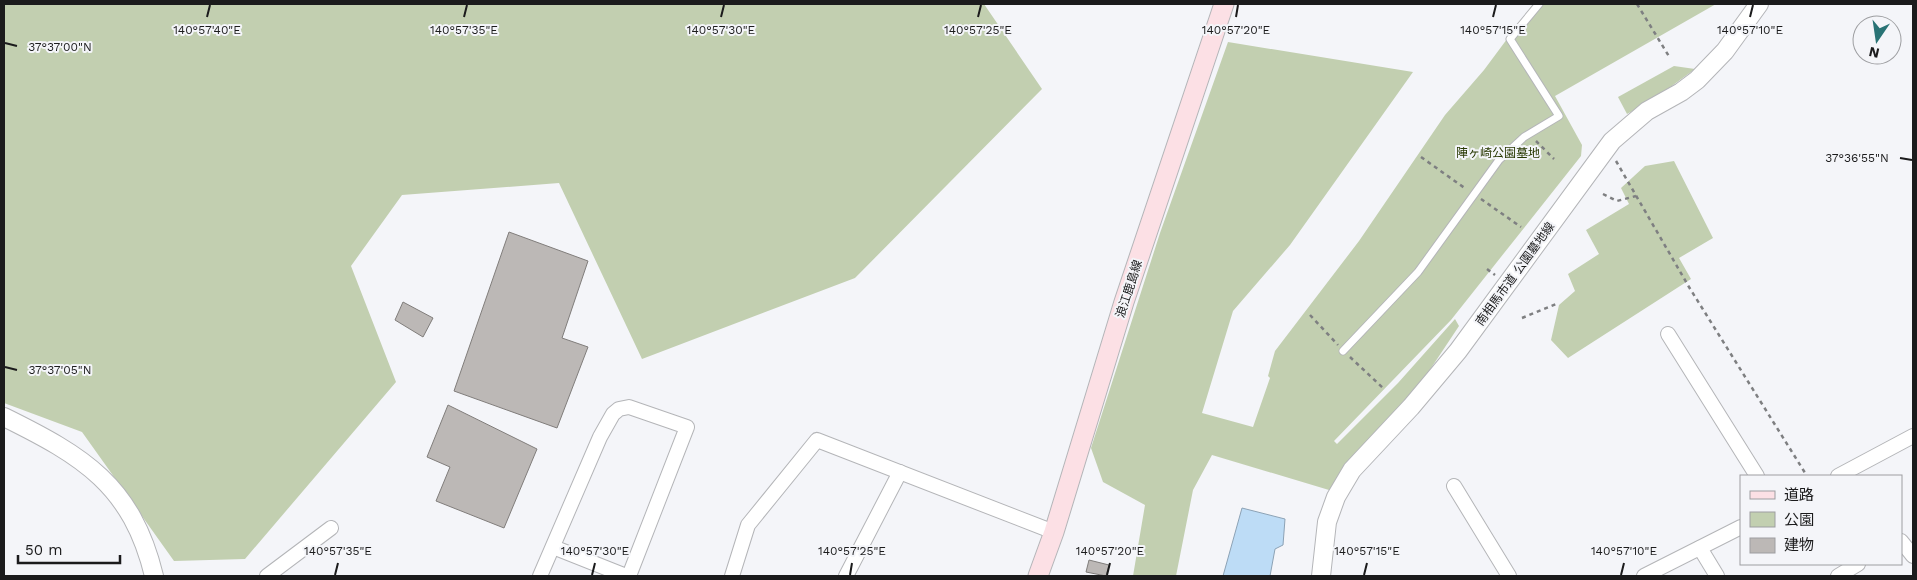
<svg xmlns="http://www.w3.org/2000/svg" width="1917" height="580" font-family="'Work Sans','Noto Sans JP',sans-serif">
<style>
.green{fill:#c2cfb0}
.water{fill:#bddcf6;stroke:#8ca2b5}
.building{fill:#bcb8b6;stroke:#807d7b}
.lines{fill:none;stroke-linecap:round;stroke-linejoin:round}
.service-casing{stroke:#b4b5b8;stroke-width:9}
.minor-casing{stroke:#b4b5b8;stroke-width:16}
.tertiary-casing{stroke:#b4b5b8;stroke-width:20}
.secondary-casing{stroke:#b4b5b8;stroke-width:21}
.path{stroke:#7e7f81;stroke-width:2.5;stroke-dasharray:4 4;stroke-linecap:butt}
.service{stroke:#fff;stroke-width:7}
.minor{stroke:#fff;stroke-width:14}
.tertiary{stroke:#fff;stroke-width:18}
.secondary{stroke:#fce0e5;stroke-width:19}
.ticks{fill:none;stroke:#1b1b1c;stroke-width:2}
.labels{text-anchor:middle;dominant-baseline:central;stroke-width:4;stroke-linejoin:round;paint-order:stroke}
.park-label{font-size:12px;fill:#283902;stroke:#f4f5f9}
.street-label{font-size:12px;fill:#1b1b1c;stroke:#f4f5f9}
.ticks-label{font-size:12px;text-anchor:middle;fill:#1b1b1c;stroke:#f4f5f9;stroke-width:4;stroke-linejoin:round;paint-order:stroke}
</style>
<rect width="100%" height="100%" fill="#f4f5f9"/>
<g class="green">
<path d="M4,4H984L1042,89L855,278L642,359L559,183L402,195L351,266L396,382L245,559L174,561L82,432L4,403Z"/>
<path d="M1533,4H1716L1555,96L1582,145L1581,156L1451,320L1334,441L1337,444L1398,383L1455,319L1459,326L1348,493L1329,490L1212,455L1193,490L1176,576H1133L1145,505L1103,482L1091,448L1160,233L1228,42L1413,72L1290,245L1233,311L1202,413L1253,427L1270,378L1268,376L1275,351L1359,241L1445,115L1484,70Z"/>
<path d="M1674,66L1695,69L1654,99L1627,114L1618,97Z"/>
<path d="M1674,161L1713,238L1679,258L1691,279L1568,358L1551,340L1559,305L1575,291L1568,274L1599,254L1586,230L1629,204L1621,188L1645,166Z"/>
</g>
<path class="water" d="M1242,508L1285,519L1283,545L1275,549L1270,576H1223Z"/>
<g class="building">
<path d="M509,232L588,261L562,338L588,347L557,428L454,391Z"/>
<path d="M403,302L433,318L423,337L395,320Z"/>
<path d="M448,405L537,449L504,528L436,501L450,467L427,457Z"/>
<path d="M1089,560L1109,565L1106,576L1086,572Z"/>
</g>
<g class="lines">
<defs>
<path id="service" d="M1343,351L1418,272L1499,160L1524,137L1559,116L1510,39L1539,4"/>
<g id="minor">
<path d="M1668,334L1757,476"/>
<path d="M1838,476L1913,436"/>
<path d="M1454,486L1509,576"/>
<path d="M1901,541L1913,556"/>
<path d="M553,547L626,576"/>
<path d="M1700,548L1717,576"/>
<path d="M267,576L331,528"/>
<path d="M540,576L600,437L613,414L619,409L629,407L687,427L629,576"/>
<path d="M732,576L748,525L817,440L1054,532"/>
<path d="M846,576L900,472"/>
<path d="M1644,576L1741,527"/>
<path d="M1838,576L1858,564"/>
</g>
<g id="tertiary">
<path d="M4,417C83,456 132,485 154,576"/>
<path d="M1321,576L1327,522L1336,497L1352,470L1411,407L1458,351L1612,141L1647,111L1681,92L1697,80L1725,51L1759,4"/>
</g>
<path id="secondary" d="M1038,576L1054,532L1124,302L1224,4"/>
</defs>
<use href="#service" class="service-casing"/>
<use href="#minor" class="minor-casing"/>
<use href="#tertiary" class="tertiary-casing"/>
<use href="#secondary" class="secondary-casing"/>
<g class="path">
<path d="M1637,4L1670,58"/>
<path d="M1536,141L1554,159"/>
<path d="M1421,157L1466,189"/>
<path d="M1616,161L1689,287L1807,476"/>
<path d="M1603,194L1617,201L1636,196"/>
<path d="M1481,199L1521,227"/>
<path d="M1487,269L1495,275"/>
<path d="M1310,315L1338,345"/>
<path d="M1522,318L1556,304"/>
<path d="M1350,357L1384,389"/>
</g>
<use href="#service" class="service"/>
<use href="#minor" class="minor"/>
<use href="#tertiary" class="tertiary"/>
<use href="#secondary" class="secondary"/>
</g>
<path class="ticks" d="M207,17L210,5M464,17L467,5M721,17L724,5M978,17L981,5M1236,17L1238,5M1493,17L1496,5M1750,17L1753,5M5,43L17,46M1900,158L1912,160M5,367L17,370M335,575L338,563M592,575L595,563M850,575L852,563M1107,575L1110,563M1364,575L1367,563M1621,575L1624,563"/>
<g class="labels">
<g class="park-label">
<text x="1498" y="153">陣ヶ崎公園墓地</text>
</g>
<g class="street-label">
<text transform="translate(1515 274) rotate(-54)">南相馬市道 公園墓地線</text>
<text transform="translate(1129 289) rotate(-72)">浪江鹿島線</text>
</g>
</g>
<g class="ticks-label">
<text x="207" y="34">140°57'40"E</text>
<text x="464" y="34">140°57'35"E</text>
<text x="721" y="34">140°57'30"E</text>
<text x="978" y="34">140°57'25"E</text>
<text x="1236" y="34">140°57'20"E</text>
<text x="1493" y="34">140°57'15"E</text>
<text x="1750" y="34">140°57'10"E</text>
<text x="60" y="51">37°37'00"N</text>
<text x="1857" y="162">37°36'55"N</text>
<text x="60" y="374">37°37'05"N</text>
<text x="338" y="555">140°57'35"E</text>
<text x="595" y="555">140°57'30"E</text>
<text x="852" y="555">140°57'25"E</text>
<text x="1110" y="555">140°57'20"E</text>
<text x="1367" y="555">140°57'15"E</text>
<text x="1624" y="555">140°57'10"E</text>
</g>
<rect width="1917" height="580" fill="none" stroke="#1b1b1c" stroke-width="10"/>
<rect x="1740" y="475" width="162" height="90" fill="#f4f5f9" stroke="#9d9ea1"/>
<rect x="1750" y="491" width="25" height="8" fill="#fce0e5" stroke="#9d9ea1"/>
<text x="1784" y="500" font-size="15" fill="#1b1b1c">道路</text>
<rect x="1750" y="512" width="25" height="15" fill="#c2cfb0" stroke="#9d9ea1"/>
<text x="1784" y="525" font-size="15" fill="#1b1b1c">公園</text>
<rect x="1750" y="538" width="25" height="15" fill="#bcb8b6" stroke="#9d9ea1"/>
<text x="1784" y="550" font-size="15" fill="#1b1b1c">建物</text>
<g transform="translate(1877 40) rotate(193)"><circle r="24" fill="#f4f5f9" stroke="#9d9ea1"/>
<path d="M0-4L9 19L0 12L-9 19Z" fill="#297375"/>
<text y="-8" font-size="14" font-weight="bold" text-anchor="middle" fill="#1b1b1c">N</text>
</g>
<path d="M18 555v8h102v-8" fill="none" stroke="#1b1b1c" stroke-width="2.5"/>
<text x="25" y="555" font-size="15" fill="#1b1b1c" stroke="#f4f5f9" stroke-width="4" paint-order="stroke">50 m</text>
</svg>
